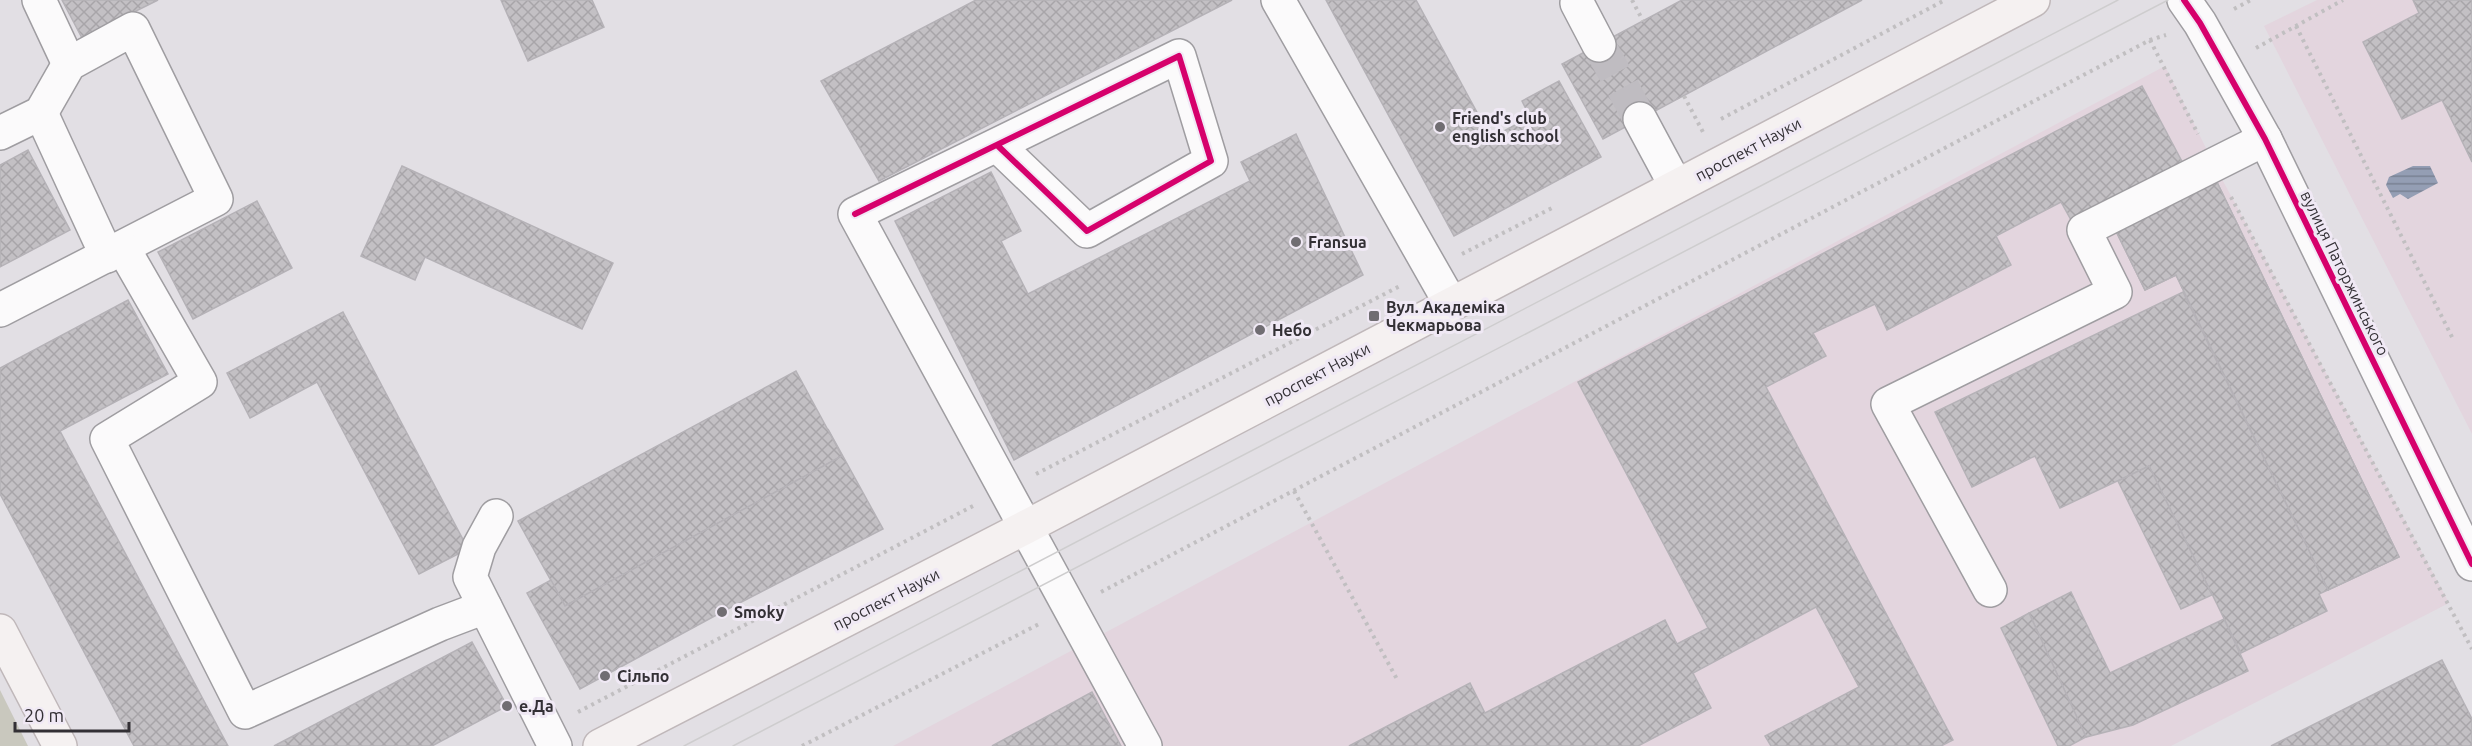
<svg xmlns="http://www.w3.org/2000/svg" width="2472" height="746" font-family="Ubuntu,sans-serif">
<style>
.education{fill:#e3d5de}
.grass{fill:#c9c8be}
.water{fill:url(#water-rules)}
.building{fill:url(#building-cross-hatch);stroke:#b5b2b7;stroke-width:1.5}
.lines{fill:none;stroke-linecap:round;stroke-linejoin:round}
.minor-tunnel{stroke:#bfbcc1;stroke-width:33;stroke-dasharray:33 16;stroke-linecap:butt}
.minor-casing{stroke:#9f9da1;stroke-width:36}
.major-casing{stroke:#c0b8ba;stroke-width:36}
.path{stroke:#c1bfc1;stroke-width:4;stroke-dasharray:3 4.5;stroke-linecap:butt}
.minor{stroke:#fbfafb;stroke-width:33}
.major{stroke:#f5f1f1;stroke-width:33}
.tram{stroke:#cecdce;stroke-width:1.5}
.cycleway-casing{stroke:#f0e9f5;stroke-width:10}
.cycleway{stroke:#d6006c;stroke-width:6}
.poi-dot{fill:#706d72;stroke:#f0e9f5;stroke-width:2}
.labels{text-anchor:middle;dominant-baseline:central;stroke-width:6;stroke-linejoin:round;paint-order:stroke}
.poi-label{font-size:16px;font-weight:bold;fill:#333035;stroke:#f0e9f5;text-anchor:start}
.street-label{font-size:16px;fill:#333035;stroke:#f0e9f5}
</style>
<defs>
<pattern id="water-rules" width="6" height="5" patternUnits="userSpaceOnUse" patternTransform="scale(1.5)"><rect width="6" height="5" fill="#949eb4"/><path d="M0 2.5h6" fill="none" stroke="#798193"/></pattern>
<pattern id="building-cross-hatch" width="8" height="8" patternUnits="userSpaceOnUse" patternTransform="scale(1.5)"><rect width="8" height="8" fill="#c3c0c4"/><path d="M0 0l8 8M0 8l8-8" fill="none" stroke="#a8a5a9"/></pattern>
</defs>
<rect width="100%" height="100%" fill="#e2dfe4"/>
<g class="education">
<path d="M2317,0H2472V434L2264,26Z"/>
<path d="M2165,66L2215,166L2449,603L2171,746H893Z"/>
</g>
<path class="grass" d="M0,690L28,746H0Z"/>
<path class="water" d="M2413,166H2430L2438,183L2408,199L2400,194L2393,198L2386,185L2389,177Z"/>
<g class="building">
<path d="M62,0H158L82,38Z"/>
<path d="M501,0H592L604,27L528,61Z"/>
<path d="M976,0H1232L879,181L821,81Z"/>
<path d="M1326,0H1416L1491,138L1530,117L1522,101L1559,81L1601,157L1454,236Z"/>
<path d="M1682,0H1862L1603,139L1562,64Z"/>
<path d="M2413,0H2472V162L2442,100L2402,119L2363,42L2419,13Z"/>
<path d="M2142,86L2187,171L2076,229L2061,202L1996,236L2011,265L1887,330L1875,304L1813,333L1826,356L1766,387L1953,740L1941,746H1771L1765,736L1859,687L1816,607L1693,673L1711,708L1638,746H1349L1470,683L1485,713L1665,620L1677,644L1708,628L1578,382Z"/>
<path d="M1296,134L1363,275L1014,460L895,221L991,172L1021,231L1001,241L1028,294L1250,181L1241,162Z"/>
<path d="M28,150L70,230L0,267V165Z"/>
<path d="M402,166L613,263L582,329L425,257L415,280L361,256Z"/>
<path d="M2213,174L2399,557L2328,590L2176,275L2145,290L2112,223Z"/>
<path d="M2213,174L2399,557L2328,590L2176,275L2145,290L2112,223Z"/>
<path d="M257,201L292,268L193,319L158,252Z"/>
<path d="M2183,292L2328,590L2319,594L2327,611L2241,653L2149,466L2060,508L2035,456L1972,487L1935,412Z"/>
<path d="M128,300L168,374L60,431L228,746H134L0,494V368Z"/>
<path d="M343,312L468,549L419,574L317,382L250,418L227,373Z"/>
<path d="M796,371L842,456L565,606L518,521Z"/>
<path d="M828,429L883,529L722,612L580,689L527,593L551,580L565,606L842,456Z"/>
<path d="M2149,466L2212,595L2181,609L2118,481Z"/>
<path d="M2071,592L2110,673L2224,619L2248,671L2133,725L2086,737L2029,613Z"/>
<path d="M2029,613L2086,737L2069,746H2058L2001,628Z"/>
<path d="M472,642L507,706L432,746H274Z"/>
<path d="M2442,660L2472,719V746H2271Z"/>
<path d="M1092,692L1121,746H992Z"/>
</g>
<g class="lines">
<path class="minor-tunnel" d="M1599,45L1640,119"/>
<defs>
<g id="minor">
<path d="M39,0L69,64"/>
<path d="M1278,0L1451,304"/>
<path d="M2184,0L2200,23L2265,139L2472,564"/>
<path d="M1577,3L1599,45"/>
<path d="M41,113L107,256"/>
<path d="M1640,119L1676,186"/>
<path d="M0,133L41,113L69,64L133,29L216,199L0,310"/>
<path d="M997,145L1087,231L1211,161L1179,56L855,214L1145,746"/>
<path d="M123,248L200,382L107,439L245,712L440,624L485,607"/>
<path d="M496,516L479,547L470,577L555,746"/>
<path d="M1990,590L1888,404L2115,292L2084,230L2265,139"/>
</g>
<g id="major">
<path d="M0,631L60,746"/>
<path d="M600,746L1026,527L2033,0"/>
</g>
</defs>
<use href="#minor" class="minor-casing"/>
<use href="#major" class="major-casing"/>
<g class="path">
<path d="M1632,0L1643,21"/>
<path d="M2234,9L2251,0"/>
<path d="M2296,26L2454,341"/>
<path d="M2150,40L2198,134"/>
<path d="M2256,48L2343,0"/>
<path d="M1684,96L1704,134"/>
<path d="M1721,119L1945,0"/>
<path d="M2231,197L2472,649"/>
<path d="M1462,254L1552,208"/>
<path d="M1036,474L1400,286"/>
<path d="M1294,491L1398,681"/>
<path d="M1101,592L2150,40L2166,35"/>
<path d="M578,712L973,506"/>
<path d="M802,746L1039,624"/>
</g>
<use href="#minor" class="minor"/>
<use href="#major" class="major"/>
<g class="tram">
<path d="M684,746L2118,0"/>
<path d="M733,746L2168,0"/>
</g>
<defs>
<g id="cycleway">
<path d="M2184,0L2200,23L2265,139L2472,564"/>
<path d="M855,214L1179,56L1211,161L1087,231L997,145"/>
</g>
</defs>
<use href="#cycleway" class="cycleway-casing"/>
<use href="#cycleway" class="cycleway"/>
</g>
<g class="poi-dot">
<circle cx="1440" cy="127" r="6"/>
<circle cx="1296" cy="242" r="6"/>
<rect x="1368" y="310" width="12" height="12" rx="3"/>
<circle cx="1260" cy="330" r="6"/>
<circle cx="722" cy="612" r="6"/>
<circle cx="605" cy="676" r="6"/>
<circle cx="507" cy="706" r="6"/>
</g>
<g class="labels">
<g class="poi-label">
<text x="1452" y="118">Friend's club<tspan x="1452" dy="18">english school</tspan></text>
<text x="1308" y="242">Fransua</text>
<text x="1386" y="307">Вул. Академіка<tspan x="1386" dy="18">Чекмарьова</tspan></text>
<text x="1272" y="330">Небо</text>
<text x="734" y="612">Smoky</text>
<text x="617" y="676">Сільпо</text>
<text x="519" y="706">е.Да</text>
</g>
<g class="street-label">
<text transform="translate(1748 149) rotate(-28)">проспект Науки</text>
<text transform="translate(2345 273) rotate(64)">вулиця Паторжинського</text>
<text transform="translate(1317 374) rotate(-28)">проспект Науки</text>
<text transform="translate(886 599) rotate(-27)">проспект Науки</text>
</g>
</g>
<path d="M15 722v9h114v-9" fill="none" stroke="#333035" stroke-width="3"/>
<text x="24" y="722" font-size="18" fill="#333035" stroke="#f0e9f5" stroke-width="4.5" paint-order="stroke">20 m</text>
</svg>
